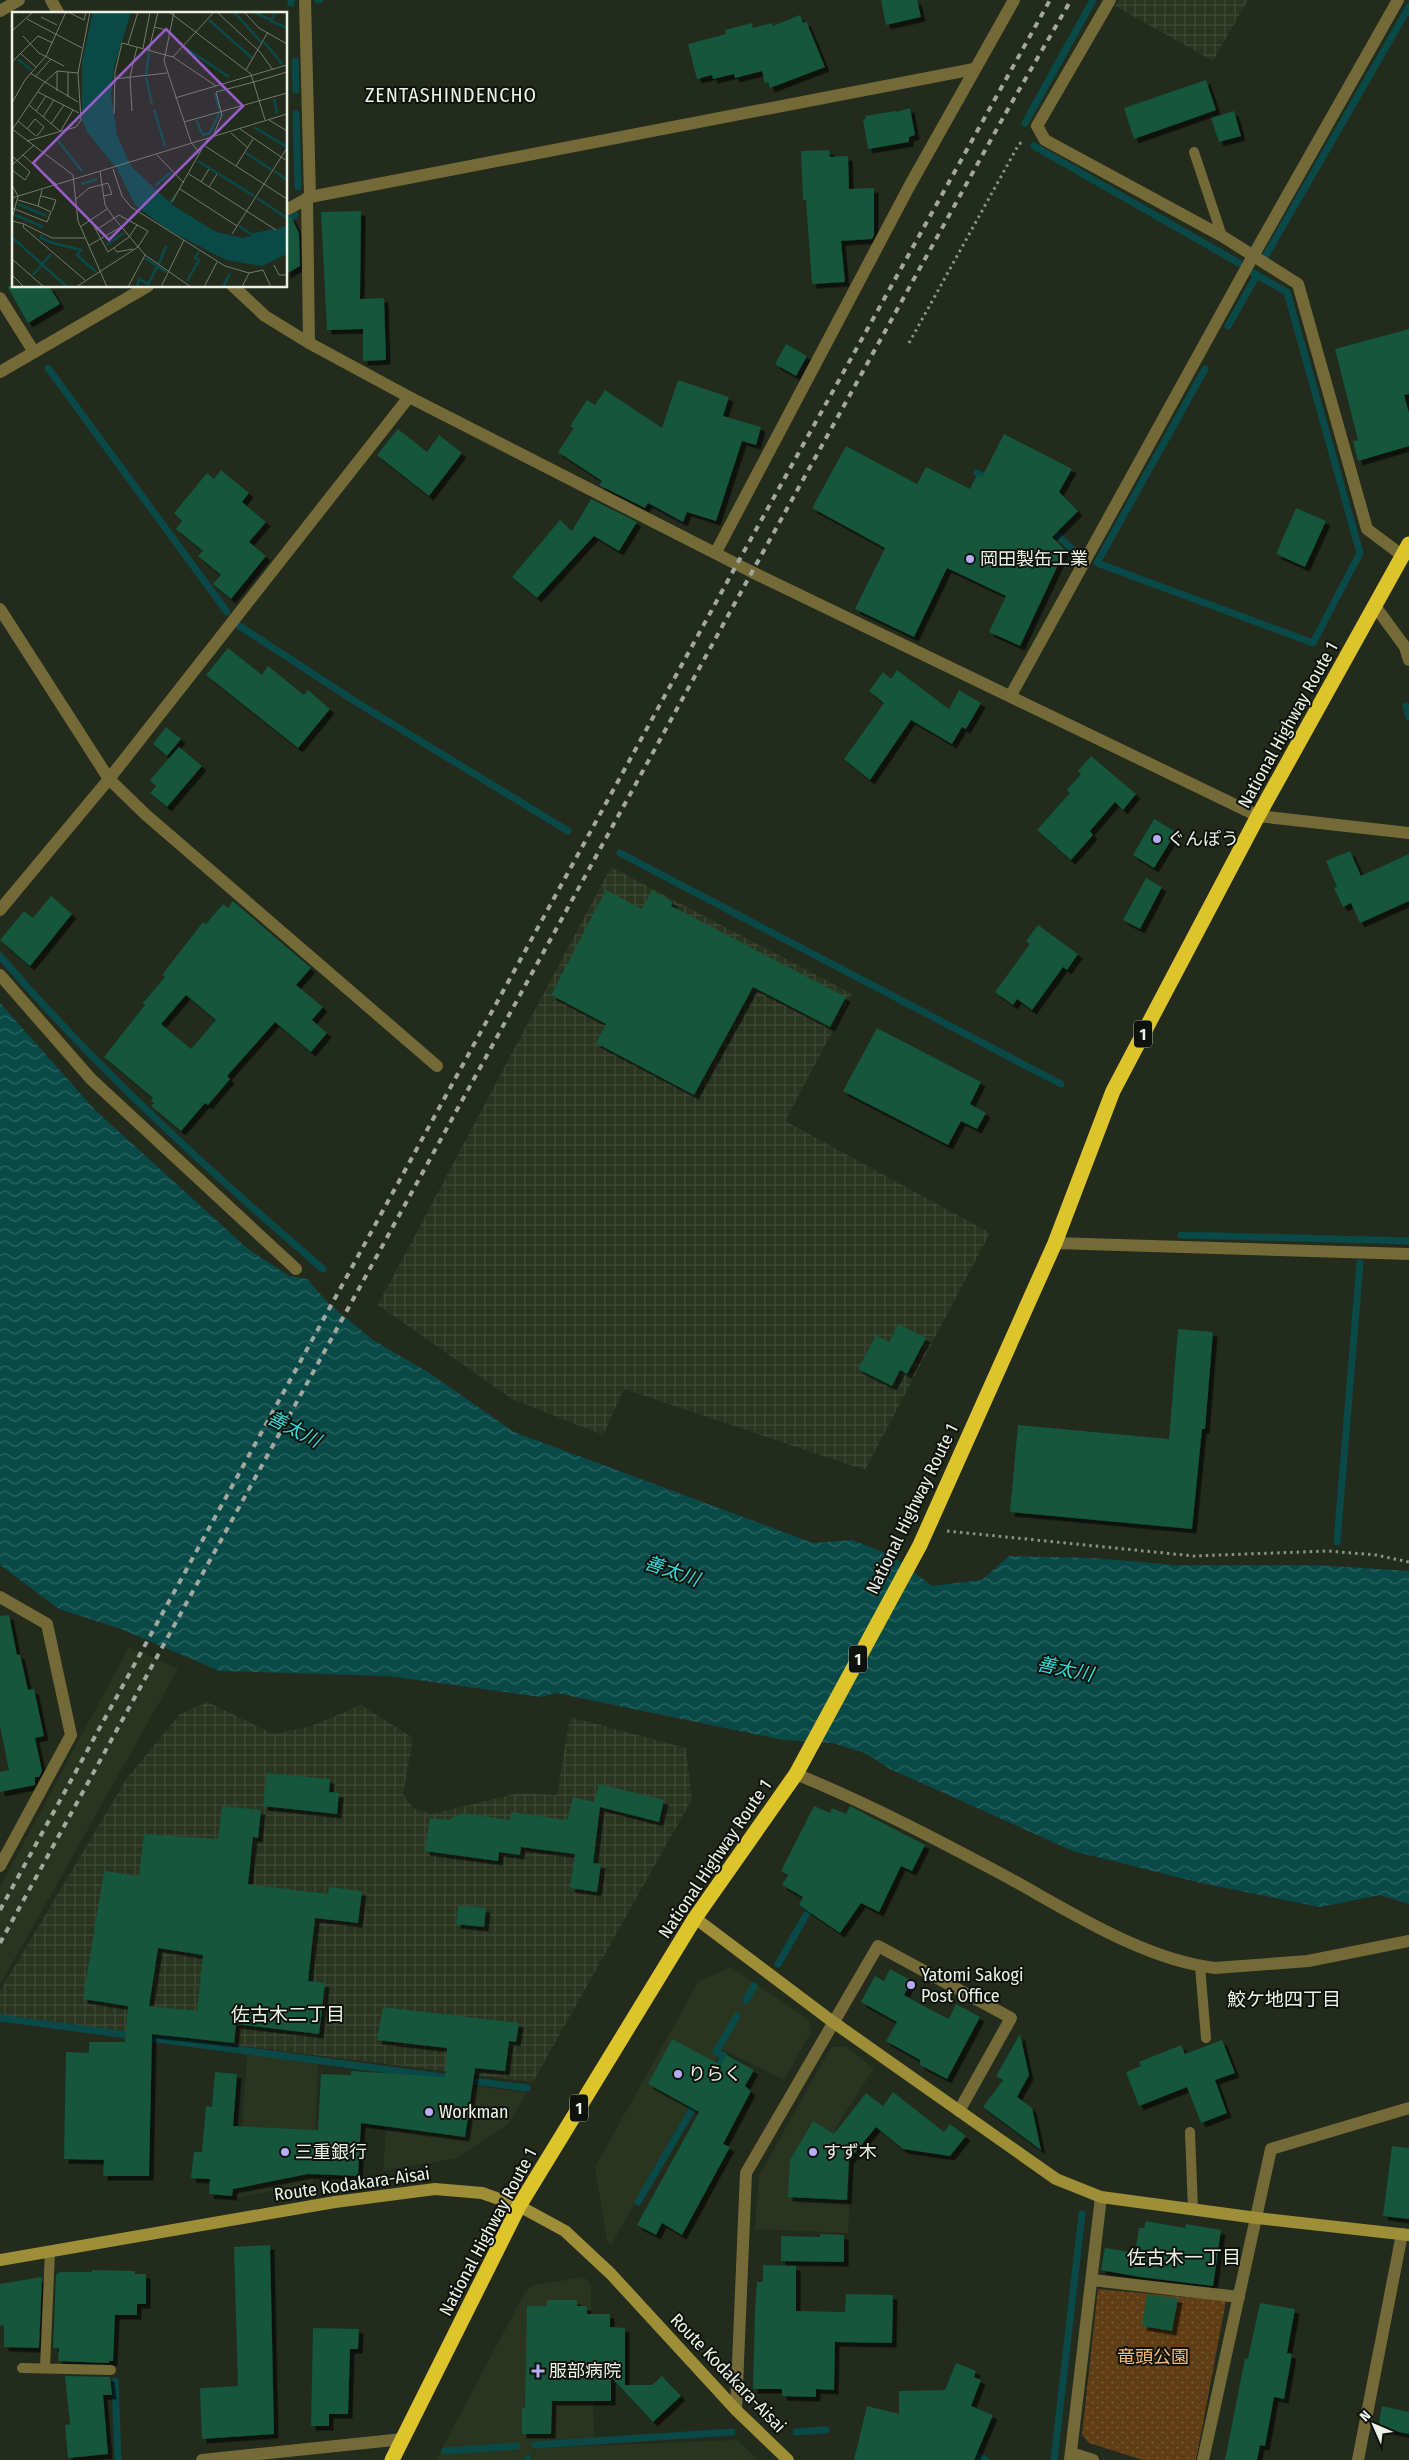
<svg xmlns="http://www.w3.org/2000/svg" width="1409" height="2460" font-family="'Fira Sans Condensed','Noto Sans JP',sans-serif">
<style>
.built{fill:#2a3520}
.industrial{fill:url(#industrial-grid)}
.green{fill:url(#green-dots)}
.water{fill:url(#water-waves)}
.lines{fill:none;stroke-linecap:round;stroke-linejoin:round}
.stream{stroke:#094a49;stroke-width:7}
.building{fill:#12563c;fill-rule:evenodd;filter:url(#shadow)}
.path{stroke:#8b9286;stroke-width:3;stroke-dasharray:2.5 4;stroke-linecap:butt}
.lane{stroke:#736a37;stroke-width:10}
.street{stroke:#736a37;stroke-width:12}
.secondary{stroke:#9d8e37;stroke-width:12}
.highway{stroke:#dcc42a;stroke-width:15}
.rail{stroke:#a2a89d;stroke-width:4;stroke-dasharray:6 6;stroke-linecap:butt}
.poi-dot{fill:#b5acf8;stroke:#0f120c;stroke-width:2}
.labels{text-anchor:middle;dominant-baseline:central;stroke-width:4;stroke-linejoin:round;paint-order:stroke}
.shield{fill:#0f120c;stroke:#a9aea5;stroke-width:1}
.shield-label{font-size:16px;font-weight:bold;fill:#ebf1e7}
.poi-label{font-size:18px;fill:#ebf1e7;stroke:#0f120c;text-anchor:start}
.street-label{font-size:18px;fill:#ebf1e7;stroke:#0f120c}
.park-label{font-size:18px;fill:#f6bc7d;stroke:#0f120c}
.water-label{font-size:19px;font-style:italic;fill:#32dbda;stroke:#0f120c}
.neighbourhood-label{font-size:19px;fill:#ebf1e7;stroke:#0f120c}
.quarter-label{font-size:20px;letter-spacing:1px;fill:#ebf1e7;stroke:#0f120c}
.inset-river{fill:none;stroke:#094a49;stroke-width:2.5}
.inset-road{fill:none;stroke:#737a6e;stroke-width:1}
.view{fill:#975dc9;fill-opacity:0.15;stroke:#975dc9;stroke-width:2.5}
.inset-edge{fill:none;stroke:#ebf1e7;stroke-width:2.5}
</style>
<defs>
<pattern id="industrial-grid" width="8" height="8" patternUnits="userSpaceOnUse" patternTransform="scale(1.25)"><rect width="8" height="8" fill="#2a3520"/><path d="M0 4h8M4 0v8" fill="none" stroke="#3f4936"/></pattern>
<pattern id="green-dots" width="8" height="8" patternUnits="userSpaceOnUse" patternTransform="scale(1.25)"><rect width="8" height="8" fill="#5f3e15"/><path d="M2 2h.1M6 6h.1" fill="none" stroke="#765a37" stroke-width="1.8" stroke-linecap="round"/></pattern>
<pattern id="water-waves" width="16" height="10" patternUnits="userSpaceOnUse" patternTransform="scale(1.25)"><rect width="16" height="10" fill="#094a49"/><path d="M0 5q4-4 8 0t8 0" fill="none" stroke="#2d6563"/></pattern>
<filter id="shadow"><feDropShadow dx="4.5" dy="4.5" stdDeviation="0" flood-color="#0009"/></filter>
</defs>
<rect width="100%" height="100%" fill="#232b1d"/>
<g class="built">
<path d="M129,1647L178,1669L0,1985V1887Z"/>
<path d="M731,1967L809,2020L811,2032L784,2080L722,2049L611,2245L607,2241L595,2167L699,1981Z"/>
<path d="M831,2047H846L874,2068L835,2129L852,2151L848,2233L755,2229L759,2176Z"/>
<path d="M247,2054L318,2064L313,2183L237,2198Z"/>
<path d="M390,2074L527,2093L508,2124L457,2158L383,2171Z"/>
<path d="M584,2277L591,2285L594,2438L538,2442L531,2460H436L525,2292L531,2286Z"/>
<path d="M737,2440L758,2460H531L537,2448Z"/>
</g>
<g class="industrial">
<path d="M1119,0H1248L1213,61L1115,6Z"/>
<path d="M611,867L852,994L785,1121L990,1233L865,1470L624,1389L603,1435L512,1399L378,1305Z"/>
<path d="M208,1702L273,1734L309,1727L361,1705L413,1738L403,1794L413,1808L431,1814L519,1793L557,1795L570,1717L686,1748L692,1799L533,2082L0,2016V1991L127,1778L180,1714Z"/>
</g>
<path class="green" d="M1098,2289L1226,2301L1196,2460H1143L1089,2443L1082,2435Z"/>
<path class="water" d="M0,1003L95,1110L248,1249L289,1276L307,1279L328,1303L373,1340L428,1372L514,1432L813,1543L852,1540L891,1555L932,1586L982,1580L1009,1556L1092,1558L1175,1565H1314L1409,1571V1904L1380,1895L1320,1907L1201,1883L1073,1851L890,1769L867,1754L833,1743L784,1740L556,1693L540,1697L388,1676L220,1671L121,1629L59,1609L0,1565Z"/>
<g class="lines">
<g class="stream">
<path d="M291,0V3"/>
<path d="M318,0H320"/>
<path d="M295,61L296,90"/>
<path d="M296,114L298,187"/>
<path d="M1025,123L1093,0"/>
<path d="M1034,146L1239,263"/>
<path d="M286,220L295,215"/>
<path d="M1265,257L1409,7"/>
<path d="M1228,326L1257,275"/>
<path d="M48,368L227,612"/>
<path d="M1205,369L1097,563L1313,643L1360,553L1287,292L1253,273"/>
<path d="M977,473L990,480"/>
<path d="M1049,527L1076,553"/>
<path d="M238,625L353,700L568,831"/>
<path d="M1406,706L1409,717"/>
<path d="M620,853L1061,1084"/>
<path d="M0,956C98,1070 209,1171 323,1269"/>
<path d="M1181,1235L1409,1241"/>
<path d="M1337,1542L1360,1263"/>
<path d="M778,1964L813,1903"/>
<path d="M746,2000L754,1986"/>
<path d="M0,2018L450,2078"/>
<path d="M716,2070L724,2056L716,2052L737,2016"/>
<path d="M465,2080L527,2088"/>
<path d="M638,2202L697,2101"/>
<path d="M115,2381L118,2459"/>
<path d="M796,2432L826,2430"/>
<path d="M535,2445L732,2432"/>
<path d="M445,2451L517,2446"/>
<path d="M968,2452L986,2460"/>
<path d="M528,2459L529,2460"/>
<path d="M1054,2460L1082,2214"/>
</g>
</g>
<g class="building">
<path d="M881,0H917L921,17L886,25Z"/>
<path d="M800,15L803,23L806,21L825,67L770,88L768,82L765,83L762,71L735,78L734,74L713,79L712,75L697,79L688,44L726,34L725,30L752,23L753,28L772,23L773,26Z"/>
<path d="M1206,80L1216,110L1134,139L1124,108Z"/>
<path d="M910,108L915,135L909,137V142L868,149L863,119H866L865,116L896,111V112Z"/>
<path d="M1234,111L1241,136L1219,142L1211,118Z"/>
<path d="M829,150L830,157L848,156L849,189L874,188V235L872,239L841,241L845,282L812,284L806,200H803L801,151Z"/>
<path d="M361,211L360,299L384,298L386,360L363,361V329L327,330L321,212Z"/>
<path d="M291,217L299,233L300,266L286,274V218Z"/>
<path d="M7,286H49L60,304L28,323Z"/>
<path d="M1409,329V394L1404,395L1409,413V446L1358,461L1353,441L1358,440L1335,349Z"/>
<path d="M786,344L807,356L796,376L775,364Z"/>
<path d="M678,380L729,397L723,416L761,427L756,445L742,441L716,521L687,512L683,522L648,503L645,508L599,485L602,481L558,452L574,428L570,426L587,400L595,405L605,390L662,428Z"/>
<path d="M398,429L427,452L439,435L462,453L429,496L377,455Z"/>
<path d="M1004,434L1072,469L1059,492L1078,511L1052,537L1065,550L1020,646L989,632L1006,596L947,568L914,637L855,609L885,548L812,508L846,446L917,484L926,467L970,489L977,475L982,477Z"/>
<path d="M221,470L249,493L242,502L266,522L249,542L266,556L231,599L213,584L221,575L198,556L203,551L176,529L182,521L174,513L207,473L214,479Z"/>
<path d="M591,499L637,522L619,551L594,536L537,598L512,577L560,520L572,531Z"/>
<path d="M1296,508L1326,521L1305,567L1276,554Z"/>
<path d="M228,648L262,675L268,666L304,695L308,690L330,709L298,748L206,675Z"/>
<path d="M897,670L949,709L959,690L981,703L966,729L962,727L952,744L911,720L870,780L844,759L884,703L869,691L883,672L891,679Z"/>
<path d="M166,727L181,739L167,756L153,744Z"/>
<path d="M179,747L202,766L167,807L150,793L156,786L150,780Z"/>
<path d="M1091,756L1136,794L1123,810L1115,802L1090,831L1093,835L1071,860L1037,830L1070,793L1067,790L1081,774L1078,771Z"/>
<path d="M1154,819L1176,832L1154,868L1133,855Z"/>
<path d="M1350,851L1361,876L1409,854V901L1360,923L1351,903L1343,907L1334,888L1337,887L1326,861Z"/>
<path d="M1146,878L1162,887L1140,929L1123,920Z"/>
<path d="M606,890L642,909L652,890L673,902L671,906L846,997L830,1027L753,987L694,1095L596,1043L606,1024L551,995Z"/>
<path d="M51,896L72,914L30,966L0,940L24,911L33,918Z"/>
<path d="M233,901L311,968L296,985L323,1007L312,1020L327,1033L311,1052L275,1022L227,1076L230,1079L208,1105L205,1103L181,1131L151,1106L154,1103L151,1101L153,1098L104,1057L145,1005L143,1003L165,977L162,975L203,922L206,924L223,904L228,908ZM186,995L216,1020L191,1049L161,1024Z"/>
<path d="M1038,925L1078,954L1067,970L1063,967L1032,1010L1017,999L1013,1005L995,992L1030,944L1026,941Z"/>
<path d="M877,1028L981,1082L970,1104L986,1113L977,1129L961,1121L948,1145L843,1091Z"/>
<path d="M898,1324L926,1338L907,1374L900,1370L892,1386L858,1369L876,1335L889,1342Z"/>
<path d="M1178,1329L1213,1332L1205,1429H1202L1192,1529L1010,1512L1018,1425L1169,1439Z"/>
<path d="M9,1615L17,1655L20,1654L28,1690L34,1689L44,1736L35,1738L42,1771L39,1777H35V1785L0,1792V1772L9,1770L0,1726V1616Z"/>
<path d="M267,1773L330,1779L329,1792L339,1793L337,1814L263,1806Z"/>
<path d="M599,1784L664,1800L659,1822L600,1807L593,1863L601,1864L597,1892L570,1888L575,1854L521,1847L520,1855L499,1852L498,1861L425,1851L430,1818L448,1820L462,1813L510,1820L511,1812L567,1820L573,1797L594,1802Z"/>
<path d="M222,1806L261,1810L258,1838L253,1837L248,1884L328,1894L329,1887L362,1891L358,1923L315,1918L308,1981L325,1983L319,2034L236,2024L234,2043L152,2034L149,2176H103L104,2160L64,2159L66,2052L89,2053V2042H125L128,2006L83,1999L104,1871L139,1876L144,1834L218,1839ZM158,1948L203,1955L197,2011L149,2006Z"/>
<path d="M814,1806L830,1813L832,1808L846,1814L850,1806L925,1845L912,1871L901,1866L879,1912L861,1903L840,1933L799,1905L803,1897L782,1885L788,1875L781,1871Z"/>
<path d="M458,1905L486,1908L484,1927L456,1924Z"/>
<path d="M890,1969L912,1981L904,1995L929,2009L949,2019L956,2004L980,2017L947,2079L920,2065V2060L886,2041L897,2022L861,2002L875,1976L884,1981Z"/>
<path d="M383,2007L519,2023L516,2042L509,2041L505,2071L475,2068L465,2137L361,2123L358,2176L308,2174L233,2189L232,2196L209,2194L210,2179L191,2178L194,2152H202L206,2106L212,2107L215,2072L237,2074L233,2126L318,2130L321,2074L351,2075V2071L445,2077L447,2048L377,2040Z"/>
<path d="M1020,2034L1029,2075L1017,2097L1032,2108L1041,2150L983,2107L1003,2080L996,2076Z"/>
<path d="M672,2039L721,2065L726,2055L754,2070L745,2086L751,2091L723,2144L730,2147L682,2235L662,2223L656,2235L637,2225L699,2112L648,2084Z"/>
<path d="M1222,2040L1235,2073L1215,2080L1227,2113L1201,2123L1187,2087L1139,2106L1126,2072L1141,2066L1139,2062L1181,2045L1185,2054Z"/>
<path d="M893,2092L944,2132L950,2124L966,2136L950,2156L903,2149L876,2127L849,2160L847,2200L788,2197L790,2160L813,2121L834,2134L866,2093L883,2106Z"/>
<path d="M1392,2146L1409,2148V2219L1383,2216Z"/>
<path d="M1146,2221L1185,2228L1186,2224L1221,2230L1213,2286L1140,2277L1101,2270L1105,2248L1135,2253L1139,2228H1144Z"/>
<path d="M820,2234L844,2235V2262L781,2261V2236L820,2237Z"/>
<path d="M270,2245L274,2434L202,2439L200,2388L238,2386L234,2247Z"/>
<path d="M763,2265L796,2266V2311L845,2312L846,2294L893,2295L892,2343L835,2342L834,2390L816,2389V2397L782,2396V2389H753L755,2310L757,2282H763Z"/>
<path d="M92,2270L135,2271V2274H146V2304H137V2315H115L113,2361H109V2363L58,2361L59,2348H53L56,2275L60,2272H92Z"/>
<path d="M42,2277L39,2348L4,2347V2325L0,2326V2284Z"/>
<path d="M1147,2295L1178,2298L1172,2331L1142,2326Z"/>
<path d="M547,2300H577V2306H587V2314H610V2327L625,2328V2385H652L662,2376L681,2396L653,2422L611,2377V2401H552L551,2434H522V2408H525L527,2306H547Z"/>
<path d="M1260,2303L1295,2309L1287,2353L1292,2354L1284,2399L1274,2397L1265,2446L1260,2445L1257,2460H1225L1245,2358L1248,2359Z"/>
<path d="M313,2328L359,2329L358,2349H350L348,2414H329V2426H311Z"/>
<path d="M956,2363L976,2371L974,2377L981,2380L971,2406L993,2415L974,2460H854L867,2406L899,2414V2391L945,2390Z"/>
<path d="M65,2376L110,2377L112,2395H103L108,2454L68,2458L65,2425L70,2424Z"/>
<path d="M1382,2406L1409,2412V2434L1378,2428Z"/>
</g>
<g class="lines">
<g class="path">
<path d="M909,343L1019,144L1024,141"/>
<path d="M947,1531L1194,1556L1328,1551L1376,1555L1409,1562"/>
</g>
<g class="lane">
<path d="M1194,152L1222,236"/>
<path d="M1200,1966L1206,2038"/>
<path d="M1190,2132L1193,2210"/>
<path d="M45,2367L50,2251"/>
<path d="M22,2368L111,2370"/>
</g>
<g class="street">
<path d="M51,0L59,14"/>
<path d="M305,0L310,197"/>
<path d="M1110,0L1037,126L1045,140L1222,236L1298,284L1367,529L1403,556"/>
<path d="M0,11L19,0"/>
<path d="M307,198L309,343"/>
<path d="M286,210L310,197L974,69"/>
<path d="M233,286L265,316L309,343L409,397L752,572L1258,816L1409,833"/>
<path d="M0,298L34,352"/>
<path d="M0,372L148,286"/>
<path d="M716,552L910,185L1014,0"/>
<path d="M1375,606L1405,647L1409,660"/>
<path d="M0,609L109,779L145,814L437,1066"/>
<path d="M1011,695L1253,256L1398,0"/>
<path d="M0,910L109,779L409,397"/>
<path d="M0,975L91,1079L296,1269"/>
<path d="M1055,1243L1409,1254"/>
<path d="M0,1597L47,1624L71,1735L0,1866"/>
<path d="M796,1774C869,1804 938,1840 1007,1877C1069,1911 1144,1960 1215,1968L1308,1961L1409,1941"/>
<path d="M1092,2280L1239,2297"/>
<path d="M736,2410L746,2173L878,1946L1011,2018L959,2111"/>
<path d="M1071,2453L1093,2460"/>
<path d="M202,2460L403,2439"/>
<path d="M1070,2460L1101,2197"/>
<path d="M1203,2460L1271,2149L1409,2108"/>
<path d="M1358,2460L1402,2234"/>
</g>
<g class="secondary">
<path d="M695,1918L833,2022L1056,2179L1101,2197L1257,2218L1409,2235"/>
<path d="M0,2260L335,2202L435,2189L482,2193L519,2206L565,2231L611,2274L736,2410L788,2460"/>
</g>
<path class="highway" d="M392,2460L519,2206L695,1918L796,1774L920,1545L1055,1243L1113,1091L1258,816L1409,544"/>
<g class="rail">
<path d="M0,1910L737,564L1050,0"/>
<path d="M0,1943L752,572L1004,116L1071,0"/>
</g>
</g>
<g class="poi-dot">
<circle cx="970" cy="559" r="5"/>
<circle cx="1157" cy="839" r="5"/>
<circle cx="911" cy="1985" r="5"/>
<circle cx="678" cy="2074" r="5"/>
<circle cx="429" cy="2112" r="5"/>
<circle cx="285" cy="2152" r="5"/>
<circle cx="813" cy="2152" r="5"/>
<path d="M535.5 2363.5h5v5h5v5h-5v5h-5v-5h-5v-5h5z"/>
</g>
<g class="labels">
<g class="shield">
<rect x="1134" y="1020.5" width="18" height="27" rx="4"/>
<rect x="849" y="1645.5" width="18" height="27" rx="4"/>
<rect x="570" y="2094.5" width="18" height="27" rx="4"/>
</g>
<g class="shield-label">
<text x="1143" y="1034">1</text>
<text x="858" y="1659">1</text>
<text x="579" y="2108">1</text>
</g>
<g class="poi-label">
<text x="980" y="559">岡田製缶工業</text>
<text x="1167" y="839">ぐんぽう</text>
<text x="921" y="1975">Yatomi Sakogi<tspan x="921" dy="21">Post Office</tspan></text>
<text x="688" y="2074">りらく</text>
<text x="439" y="2112">Workman</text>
<text x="295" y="2152">三重銀行</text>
<text x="823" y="2152">すず木</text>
<text x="549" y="2371">服部病院</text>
</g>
<g class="street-label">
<text transform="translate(1288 725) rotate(-61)">National Highway Route 1</text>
<text transform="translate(912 1509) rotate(-64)">National Highway Route 1</text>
<text transform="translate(715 1859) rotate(-56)">National Highway Route 1</text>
<text transform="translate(352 2184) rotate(-8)">Route Kodakara-Aisai</text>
<text transform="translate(488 2232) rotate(-62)">National Highway Route 1</text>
<text transform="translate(728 2373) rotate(46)">Route Kodakara-Aisai</text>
</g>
<g class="park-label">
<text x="1153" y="2357">竜頭公園</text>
</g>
<g class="water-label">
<text transform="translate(294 1429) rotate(27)">善太川</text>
<text transform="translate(672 1571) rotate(19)">善太川</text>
<text transform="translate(1065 1669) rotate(12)">善太川</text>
</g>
<g class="neighbourhood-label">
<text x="1284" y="1999">鮫ケ地四丁目</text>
<text x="288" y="2014">佐古木二丁目</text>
<text x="1184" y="2257">佐古木一丁目</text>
</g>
<g class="quarter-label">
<text x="451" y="95">ZENTASHINDENCHO</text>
</g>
</g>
<g transform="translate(12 12)">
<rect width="275" height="275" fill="#232b1d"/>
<path d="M81,0H119L102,55L99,83L105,123L119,154L157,190L171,171L159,192L204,220L231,226L275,214V242L250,254L214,248L156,218L123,193L105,157L75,120L70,108V50Z" fill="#094a49"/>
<path class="inset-river" d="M222,0L249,30M241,0L259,8M263,0L259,9L275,16M197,8L240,46M252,30L271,53M172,35L217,65M6,47L19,58M134,63L137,40M134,65L140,93M203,81L207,97M262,87L265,102M142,97L153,134M184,108L191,123L198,121L208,100M242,115L275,135M44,126L70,159M234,141L260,158M186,149L242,184M262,159L275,168M69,172L85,167M143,174L159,160M245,186L275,206M6,192L35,204M3,203L31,215M227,214L240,223L262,218M30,223L29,226L41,231L69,238L65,243L84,260M1,226L55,275M94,233L112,221M133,246L154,260M147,252L154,234M21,263L39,242M175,269L187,248L183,246L187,239M125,275L127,267L136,272L145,255M211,275L218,261"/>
<path class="inset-road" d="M56,0L72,8L74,0M157,0L239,62L253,108M162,0L152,49L179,130L188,142M205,0L248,40L261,58M232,0L247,16L275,32M29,5L45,13M15,7L70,36M142,15L158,19M0,19L21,0M11,24L27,41L52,54M116,32L126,0M131,36L138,0M137,38L146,0M9,42L24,55M161,45L202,0M0,50L26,24L41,31M234,58L256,20M18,61L66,90M23,65L39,47M102,67L155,61M242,70L275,60M45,79V59M26,80L67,101M56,85V60M163,86L275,53M0,91L13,68L34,44L54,0M17,93L48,119M24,99L34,84M120,99L118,65L125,35M102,102L103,60L110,31L161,45L204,74M31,105L42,88M257,108L275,119M6,109L24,124M172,110L275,81M39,112L52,93M0,117L61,163L66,209L95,275M15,117L23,107L32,115L25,124M228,117L275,149M0,118L31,72L45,59L66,61M48,120L61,98M219,121L236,136M201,124L210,103L204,80L242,70M15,129L64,115L69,108L66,61L78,0M193,134L275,187M11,143L44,172M145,143L172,171M0,144L18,160L13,168L0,158M0,153L22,133M224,154L241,127M101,157L110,184L119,195L213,254L237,261L251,258L259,275M88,159L93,193L102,206L133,243L179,275M177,162L264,218M189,170L197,157M0,173L6,184L0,207M197,175L205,162M168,177L225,214M29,184L44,188L40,199M0,186L275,102M64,187L77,176L96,171L100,182L92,184M6,188L26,194M160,190L196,126M0,196L35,210L39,200L26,194L30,178M0,209L12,212L11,215L73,268M79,209L96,240L117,225L125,213M12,212L40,226H73M68,215L95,197M220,222L275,136M76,234L109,215M102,236L105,240L121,237M0,247L32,275M262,253L267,263H275M0,263L12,275M64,275L126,235L136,219L107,203L84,218M116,275L133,243M149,275L172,228M192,275L205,250M230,275L237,261"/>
<path class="view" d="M154,17L231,94L97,228L21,151Z"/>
<rect width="275" height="275" class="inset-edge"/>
</g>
<g transform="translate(1374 2425) rotate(315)" stroke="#0f120c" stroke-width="4" paint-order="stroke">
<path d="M0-4L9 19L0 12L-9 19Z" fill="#ebf1e7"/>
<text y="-8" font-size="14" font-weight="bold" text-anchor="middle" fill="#ebf1e7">N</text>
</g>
</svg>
